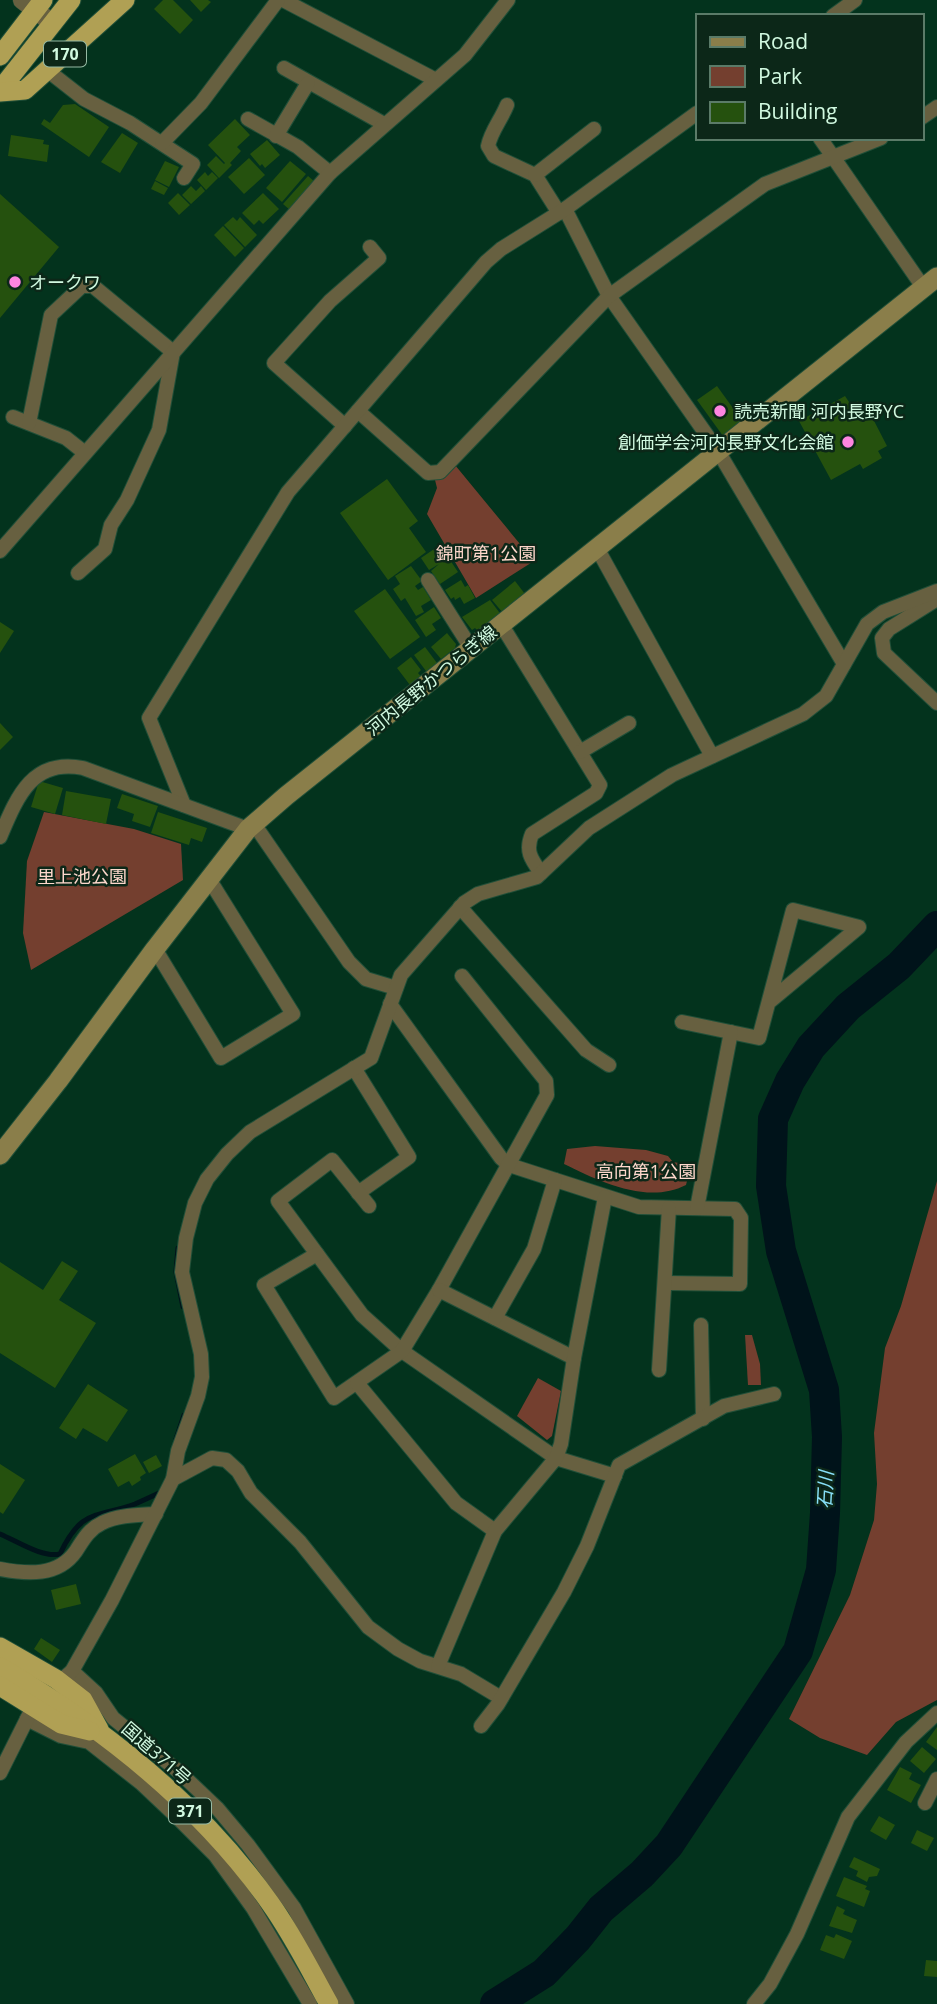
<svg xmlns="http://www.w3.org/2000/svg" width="937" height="2004" font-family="'Open Sans','Noto Sans JP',sans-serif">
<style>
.green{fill:#743f2f}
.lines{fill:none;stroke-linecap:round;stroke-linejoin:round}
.stream{stroke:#00131a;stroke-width:5}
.river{stroke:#00131a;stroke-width:30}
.building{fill:#25510e}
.minor-casing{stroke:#204f38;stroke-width:16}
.tertiary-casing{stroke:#204f38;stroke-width:19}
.secondary-casing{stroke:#204f38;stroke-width:21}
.trunk-casing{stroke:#204f38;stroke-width:21}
.minor{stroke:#676040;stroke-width:14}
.tertiary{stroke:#676040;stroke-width:18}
.secondary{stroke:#8a7e4a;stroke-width:19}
.trunk{stroke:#b0a054;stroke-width:19}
.poi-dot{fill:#fe85e0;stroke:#0c2718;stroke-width:2.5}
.labels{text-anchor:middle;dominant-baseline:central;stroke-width:5;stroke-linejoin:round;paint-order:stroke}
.shield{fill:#0c2718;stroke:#96baa4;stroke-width:2}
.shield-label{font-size:16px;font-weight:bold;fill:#d1f9e0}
.poi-label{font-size:18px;fill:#d1f9e0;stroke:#0c2718;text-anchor:start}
.park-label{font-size:18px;fill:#fdd7cb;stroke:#0c2718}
.street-label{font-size:18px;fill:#d1f9e0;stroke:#0c2718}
.water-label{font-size:19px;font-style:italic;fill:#88e1f9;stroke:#0c2718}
</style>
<rect width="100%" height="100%" fill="#03331d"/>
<g class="green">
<path d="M455,465L534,561L476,598L427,514L437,488L435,480Z"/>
<path d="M44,812L134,829L181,844L183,880L31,970L23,933L27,861Z"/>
<path d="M595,1146L646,1150L668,1156L673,1162L691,1165L686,1185C647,1205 599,1181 564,1164L567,1149Z"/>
<path d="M937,1181V1700L896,1722L867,1755L820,1738L789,1719L850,1595L874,1520L877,1484L874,1433L885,1348L901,1306Z"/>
<path d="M745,1335H752L760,1364L761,1385H748Z"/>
<path d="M538,1378L561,1391L552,1436L547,1440L517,1416Z"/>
</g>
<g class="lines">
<g class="stream">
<path d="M178,1248L176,1272L183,1307"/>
<path d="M176,1439L184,1415"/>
<path d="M0,1534C17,1541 42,1558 60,1554C81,1509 95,1518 135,1504C144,1500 153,1496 161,1492L163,1488"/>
</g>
<path class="river" d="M495,2004L544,1973L578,1938L601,1909L642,1874L669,1845L798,1651L821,1570L825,1513L827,1437L824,1390L781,1251L771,1186L773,1119L790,1081L811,1047L848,1007L899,966L937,926"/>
</g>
<g class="building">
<path d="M163,0H173L193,20L180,34L154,9Z"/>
<path d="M190,0H208L211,2L201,12Z"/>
<path d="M75,104L109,127L89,157L41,124L44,119L50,123L63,105Z"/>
<path d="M235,119L250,135L237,147L241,151L230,163L232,165L219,178L207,165L216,156L224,164L225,163L208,145Z"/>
<path d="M122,133L138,143L120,173L101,162Z"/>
<path d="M11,135L44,140L43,144L49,145L47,162L8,156Z"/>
<path d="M267,140L280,155L265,168L262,164L260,166L250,154Z"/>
<path d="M249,158L265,175L244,194L228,177Z"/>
<path d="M165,161L179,167L169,187L155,180Z"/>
<path d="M290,161L306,174L282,202L266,188Z"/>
<path d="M205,172L208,176L212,172L218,178L206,190L197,180Z"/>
<path d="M308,176L315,182L290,210L283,204Z"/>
<path d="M155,181L168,188L164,195L151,189Z"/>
<path d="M191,186L196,191L201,186L205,191L191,204L182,195Z"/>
<path d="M178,193L190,205L179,215L168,203Z"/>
<path d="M263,193L279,209L263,224L259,220L254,225L242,213Z"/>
<path d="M0,194L59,247L0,318Z"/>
<path d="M233,217L237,221L240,217L257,235L245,247L224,225Z"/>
<path d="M223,226L244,248L235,257L214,235Z"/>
<path d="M717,386L743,422L723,436L697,400Z"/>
<path d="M845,396L851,405L858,401L867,418L871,415L887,446L878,451L882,458L863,469L860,464L831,480L799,421Z"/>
<path d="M387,479L418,521L409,528L426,552L388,580L340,513Z"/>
<path d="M440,545L458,572L440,584L431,571L439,564L429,570L421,558Z"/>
<path d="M411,566L422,581L415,586L418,590L423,587L431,600L421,606L424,612L416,616L405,598L401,601L393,589L400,584L395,576Z"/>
<path d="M461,580L465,587L468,585L475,598L464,604L460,597L455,600L454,597L451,599L445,590Z"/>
<path d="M515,581L525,594L503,613L492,600Z"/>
<path d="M385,589L420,637L390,659L354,611Z"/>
<path d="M490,600L502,616L479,632L475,628L472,630L462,617Z"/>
<path d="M434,607L441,618L432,624L436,630L426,637L415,620Z"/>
<path d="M0,622L14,631L0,653Z"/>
<path d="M447,633L456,644L455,648L441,659L431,647Z"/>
<path d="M425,647L440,667L429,675L414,655Z"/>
<path d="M411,657L421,670L418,673L424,680L413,689L397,668Z"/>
<path d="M0,723L13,737L0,750Z"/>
<path d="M39,781L63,788L55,814L31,807Z"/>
<path d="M66,791L111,799L106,824L62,815Z"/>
<path d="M122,794L158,806L150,827L132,821L134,814L117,808Z"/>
<path d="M158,812L207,828L202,842L191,838L189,845L151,833Z"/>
<path d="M62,1261L78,1271L59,1300L96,1323L55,1388L0,1353V1262L43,1290Z"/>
<path d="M88,1384L128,1410L107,1442L83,1428L76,1439L59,1428Z"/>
<path d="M135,1454L146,1473L140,1477L141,1480L132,1486L129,1481L118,1487L108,1469Z"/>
<path d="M156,1455L162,1466L149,1473L143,1462Z"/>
<path d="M0,1464L25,1480L3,1514L0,1512Z"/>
<path d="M76,1584L81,1604L56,1610L51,1590Z"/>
<path d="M41,1638L60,1650L52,1662L34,1649Z"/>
<path d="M937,1727V1750L926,1742Z"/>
<path d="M922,1747L936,1759L924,1773L910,1761Z"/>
<path d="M900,1767L912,1773L909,1779L921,1785L911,1803L887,1790Z"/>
<path d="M879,1816L895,1825L886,1840L870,1831Z"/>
<path d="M917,1830L934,1838L927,1851L911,1843Z"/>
<path d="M854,1857L880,1869L877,1876L869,1877L867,1882L856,1876L858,1871L849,1867Z"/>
<path d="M844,1877L867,1886L865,1889L870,1891L864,1907L836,1896Z"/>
<path d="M837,1906L845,1910L843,1914L857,1920L852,1933L829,1926Z"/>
<path d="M836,1934L852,1941L844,1959L820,1950L826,1935L834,1938Z"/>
<path d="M926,1960L937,1961V1977L924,1976Z"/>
</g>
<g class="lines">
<defs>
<g id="minor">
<path d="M283,0L436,80"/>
<path d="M833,16L855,0"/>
<path d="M284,68L384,124"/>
<path d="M47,70L84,99L130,123L193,164L184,178"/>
<path d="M507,105C501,120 491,131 488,146L494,156L535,175L559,213"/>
<path d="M921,118L937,107"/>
<path d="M248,119L298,147L330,173"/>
<path d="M276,136L308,83"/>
<path d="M820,138L923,287"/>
<path d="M162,143L201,103L278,0"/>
<path d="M535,175L594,129"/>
<path d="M565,209L609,296L718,451L844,664"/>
<path d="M358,411L428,473L440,472L609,296L765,184L881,138"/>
<path d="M13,417L66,438L85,453"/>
<path d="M29,423L51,315L82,286H93L173,352L159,430L127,500L111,525L105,549L78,573"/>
<path d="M345,426L274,363L330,301L379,258L370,247"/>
<path d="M597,548L712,756"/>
<path d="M0,551L330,173L465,55L508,0"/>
<path d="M428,580L471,648"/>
<path d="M937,599L889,629L882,638L884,653L937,703"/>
<path d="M501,624L600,785L596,793L532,834C525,851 531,859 541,873"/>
<path d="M580,752L629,723"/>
<path d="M184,805L149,718L288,492L486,262L501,249L565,209L697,113"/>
<path d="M254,824L349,962L366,979L396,988"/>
<path d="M0,837C17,797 32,758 83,768L248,829"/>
<path d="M460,907L586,1050L609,1065"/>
<path d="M155,949L221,1058L293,1014L209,879"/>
<path d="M390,1004L501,1158L509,1165L639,1207L735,1209L741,1218L740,1284L666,1283"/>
<path d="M682,1022L759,1038L793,910L859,927L769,1002"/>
<path d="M354,1068L409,1157L358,1193"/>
<path d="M369,1206L332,1160L278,1201L362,1315L402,1351L556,1458L615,1476"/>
<path d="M697,1208L731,1032"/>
<path d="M317,1254L264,1285L334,1398L402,1351L439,1290L547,1095L546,1081L462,976"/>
<path d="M439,1290L574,1358"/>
<path d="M495,1318L534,1249L555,1180"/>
<path d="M701,1325L703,1419"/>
<path d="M659,1370L669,1208"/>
<path d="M357,1383L456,1503L495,1531"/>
<path d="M173,1479L212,1458L226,1460L238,1471L251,1493L300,1542L368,1627L398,1649L420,1661L461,1674L501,1698"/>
<path d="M0,1569C27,1574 58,1577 76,1551C83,1540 89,1529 102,1523C117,1515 139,1515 156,1514"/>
<path d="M438,1666L495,1531L556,1458L561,1444L574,1358L605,1197"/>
<path d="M72,1671L96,1693L113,1718L178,1771L217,1808L248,1845L294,1908L347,2004"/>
<path d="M65,1677L72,1671L112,1600L173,1479L178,1451L198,1396L202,1377L201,1354L182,1272L186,1238L195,1203L207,1179L227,1154L250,1132L371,1058L401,975L464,903L478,894L537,877L589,828L672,775L803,714L826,696L867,624L883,612L937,591"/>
<path d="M27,1719L61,1736L89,1742L141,1783L178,1818L215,1855L253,1908L310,2004"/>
<path d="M481,1726L498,1704L564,1592L587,1546L619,1465L724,1406L774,1394"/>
<path d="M0,1773L29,1715"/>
<path d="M925,1803L937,1779"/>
<path d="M754,2004L770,1984L797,1934L848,1817L906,1742L937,1713"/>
</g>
<path id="tertiary" d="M22,0L52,23"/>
<path id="secondary" d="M0,1155L58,1081L155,949L248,829L286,796L937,277"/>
<g id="trunk">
<path d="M0,56L43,0"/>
<path d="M0,90L71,0"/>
<path d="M0,92L25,90L125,0"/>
<path d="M0,1647L56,1679L83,1700L99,1729"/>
<path d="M0,1667C104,1728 200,1804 270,1903C293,1935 310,1970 329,2004"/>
<path d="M0,1686L61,1724L90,1731"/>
</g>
</defs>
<use href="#minor" class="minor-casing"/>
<use href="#tertiary" class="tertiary-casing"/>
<use href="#secondary" class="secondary-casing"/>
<use href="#trunk" class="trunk-casing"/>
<use href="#minor" class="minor"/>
<use href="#tertiary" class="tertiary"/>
<use href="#secondary" class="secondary"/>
<use href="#trunk" class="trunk"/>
</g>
<g class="poi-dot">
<circle cx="15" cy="282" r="7"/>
<circle cx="720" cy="411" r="7"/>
<circle cx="848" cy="442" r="7"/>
</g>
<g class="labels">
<g class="shield">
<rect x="44" y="41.5" width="42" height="25" rx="5"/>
<rect x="169" y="1798.5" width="42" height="25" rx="5"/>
</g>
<g class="shield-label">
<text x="65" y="54">170</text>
<text x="190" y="1811">371</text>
</g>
<g class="poi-label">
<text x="29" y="282">オークワ</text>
<text x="734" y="411">読売新聞 河内長野YC</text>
<text x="834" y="442" text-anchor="end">創価学会河内長野文化会館</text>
</g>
<g class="park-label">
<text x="486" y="553">錦町第1公園</text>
<text x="82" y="876">里上池公園</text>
<text x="646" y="1171">高向第1公園</text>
</g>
<g class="street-label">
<text transform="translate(431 680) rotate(-39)">河内長野かつらぎ線</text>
<text transform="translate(157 1753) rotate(41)">国道371号</text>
</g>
<g class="water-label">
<text transform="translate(825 1490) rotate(-87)">石川</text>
</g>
</g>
<rect x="696" y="14" width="228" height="126" fill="#0c2718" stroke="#5b7b68" stroke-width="2"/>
<rect x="710" y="37" width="35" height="10" fill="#8a7e4a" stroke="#5b7b68" stroke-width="2"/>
<text x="758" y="49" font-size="21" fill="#d1f9e0">Road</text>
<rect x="710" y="66" width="35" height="21" fill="#743f2f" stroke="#5b7b68" stroke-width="2"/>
<text x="758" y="84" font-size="21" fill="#d1f9e0">Park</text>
<rect x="710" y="102" width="35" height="21" fill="#25510e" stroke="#5b7b68" stroke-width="2"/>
<text x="758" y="119" font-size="21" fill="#d1f9e0">Building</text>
</svg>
